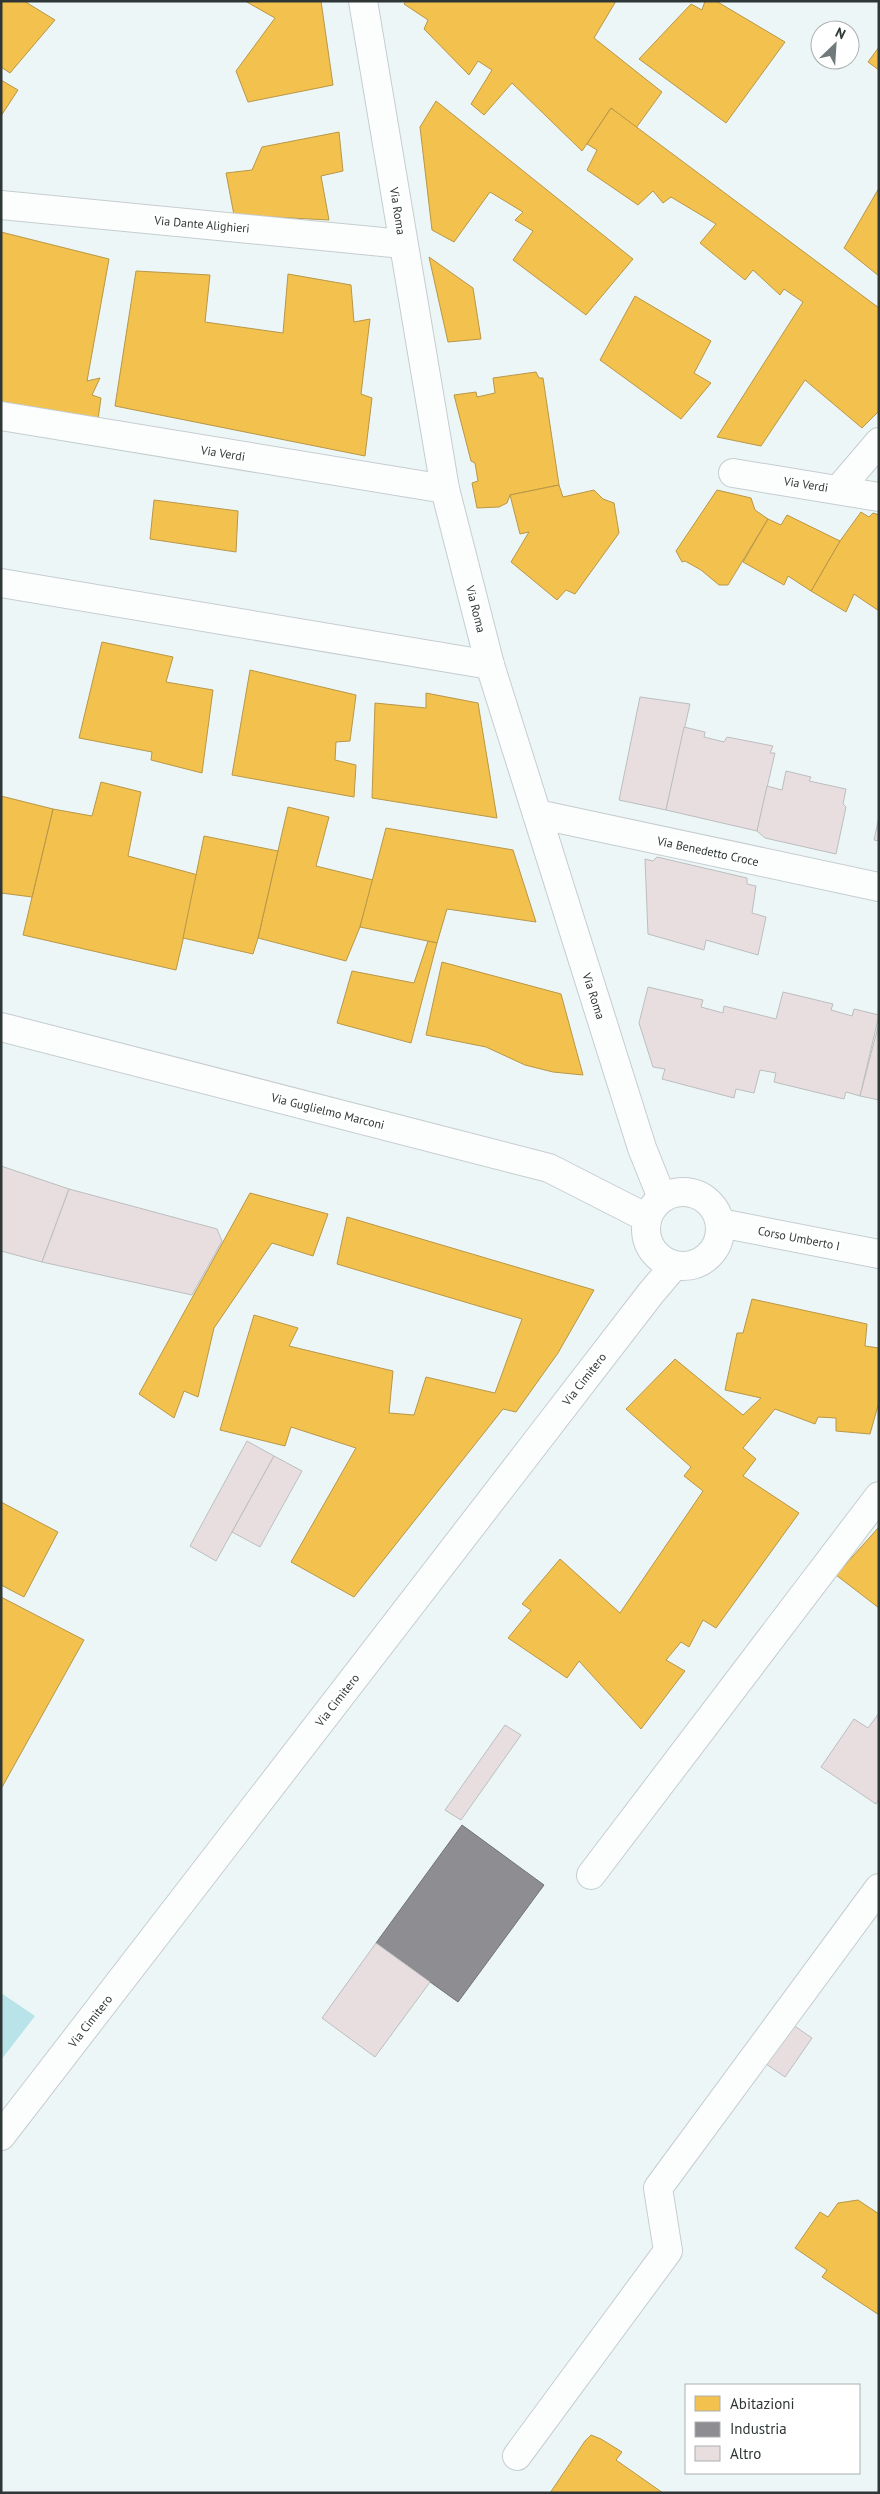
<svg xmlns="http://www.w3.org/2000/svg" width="880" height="2494" font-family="'PT Sans',sans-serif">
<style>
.green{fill:#b8e3e8}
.homes{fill:#f2c14e;stroke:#b89747}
.industry{fill:#8d8d92;stroke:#717376}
.building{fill:#e8dedf;stroke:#bcbebe}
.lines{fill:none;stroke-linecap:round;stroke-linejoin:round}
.minor-casing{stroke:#c6cdce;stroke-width:30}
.minor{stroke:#fcfefe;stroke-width:28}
.labels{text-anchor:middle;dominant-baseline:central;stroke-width:5;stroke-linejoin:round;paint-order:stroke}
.street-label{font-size:12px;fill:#2f3636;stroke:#fff}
</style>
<rect width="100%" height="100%" fill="#edf6f7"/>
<path class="green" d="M1,1993L35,2016L1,2060Z"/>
<g class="homes">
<path d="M1,1H24L55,20L10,73L1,67Z"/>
<path d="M245,1H321L333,85L248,102L236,71L275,18Z"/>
<path d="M406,1H616L594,38L662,92L636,128L611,108L582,151L512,83L484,115L471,104L492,70L478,61L469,75L424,29L428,20L404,4Z"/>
<path d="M705,1H716L785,42L726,123L639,59L691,4L702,10Z"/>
<path d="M879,47V70L868,62Z"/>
<path d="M1,80L18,90L1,116Z"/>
<path d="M436,101L633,259L586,315L513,260L533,231L515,220L523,212L490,192L454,242L432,230L420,127Z"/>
<path d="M611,108L879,308V411L862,428L805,380L761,446L717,437L803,302L784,289L780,295L753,270L745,280L700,243L716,224L671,197L663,203L653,191L638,205L587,170L597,150L587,144Z"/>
<path d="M339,132L343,171L321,176L329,220L234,215L226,173L252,170L262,147Z"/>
<path d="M879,188V276L844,248Z"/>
<path d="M1,232L109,259L87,381L100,378L92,395L101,398L97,426L1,408Z"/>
<path d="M429,257L473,288L481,339L448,342Z"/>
<path d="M136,271L210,275L205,322L283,333L288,274L351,285L354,322L370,319L361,394L372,398L365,456L115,406Z"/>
<path d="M635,296L711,341L694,373L711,383L681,419L600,360Z"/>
<path d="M536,372L539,378H543L559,485L510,495L507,503L499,507L477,508L472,483L478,481L475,463L471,461L454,395L476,392L477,397L495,393L493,378Z"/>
<path d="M559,485L563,497L594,490L603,499L614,503L619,533L575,594L566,590L557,600L511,562L529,532L520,534L510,495Z"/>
<path d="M717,490L751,498L755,510L768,519L728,585H719L701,570L685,561L682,562L676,551Z"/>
<path d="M154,500L238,511L236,552L150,539Z"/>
<path d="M861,512L869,517L873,513L879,515V611L854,594L846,612L811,591L840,541Z"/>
<path d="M787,515L840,541L811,591L788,576L784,585L743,562L768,519L781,525Z"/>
<path d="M102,642L173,657L166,682L213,690L202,773L151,760L152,752L79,738Z"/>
<path d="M250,670L356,695L350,741L336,742L335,760L356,765L354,797L232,775Z"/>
<path d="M426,693L478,703L497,818L372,798L375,703L426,708Z"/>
<path d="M101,782L141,792L128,856L198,875L176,970L23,935L53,809L92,816Z"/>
<path d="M1,796L53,809L32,897L1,893Z"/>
<path d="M288,807L329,817L316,866L373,880L360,927L346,961L258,938Z"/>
<path d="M386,828L513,850L536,922L447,909L437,943L360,927Z"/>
<path d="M204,836L278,851L258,938L253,954L183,938Z"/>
<path d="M428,941L437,943L411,1043L337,1023L352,971L414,983Z"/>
<path d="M442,962L561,994L583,1075L553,1072L525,1065L486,1047L426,1035Z"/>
<path d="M250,1193L328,1214L313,1256L272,1243L214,1328L198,1397L184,1391L174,1418L139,1394Z"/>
<path d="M347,1217L594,1290L558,1353L516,1412L503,1409L354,1597L291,1562L356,1448L291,1427L285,1446L220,1430L254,1315L298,1328L289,1346L393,1371L389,1413L414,1415L426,1377L495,1393L522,1319L337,1264Z"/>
<path d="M752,1299L867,1324L865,1346L879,1348V1402L870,1434L836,1431V1418L818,1417L815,1424L775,1409L743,1448L756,1459L743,1476L799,1513L716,1628L703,1620L689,1647L681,1642L666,1660L685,1671L641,1729L579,1661L567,1678L508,1638L531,1610L522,1604L560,1559L620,1613L703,1491L684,1476L691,1467L626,1409L675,1359L743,1415L761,1398L725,1390L737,1333H743Z"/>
<path d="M1,1502L58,1532L24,1597L1,1585Z"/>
<path d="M879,1527V1608L836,1575Z"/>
<path d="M1,1597L84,1640L1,1789Z"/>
<path d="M858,2200L879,2214V2315L822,2277L827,2270L795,2248L820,2212L828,2217L838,2203Z"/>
<path d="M591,2435L601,2439L622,2452L616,2460L663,2493H550L585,2441Z"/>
</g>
<path class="industry" d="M462,1825L544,1885L458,2002L376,1943Z"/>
<g class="building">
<path d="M640,697L690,704L666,810L619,800Z"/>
<path d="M684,727L705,732L704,737L724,742L727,737L773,746L770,753H775L757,831L666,810Z"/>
<path d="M786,771L811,777L809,781L846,789L843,804L846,807L836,854L765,838L757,831L767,786L782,790Z"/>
<path d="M879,817V841L874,840Z"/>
<path d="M657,857L747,878V884L756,886L752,913L766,917L758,955L706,940L704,950L648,934L645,859L653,861Z"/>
<path d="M648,987L703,1000L701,1007L723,1013L724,1006L776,1019L783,992L833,1004L831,1010L852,1016L854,1009L879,1015L860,1096L846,1092L844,1099L774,1082L776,1073L760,1070L754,1093L736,1089L734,1098L662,1079L665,1069L653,1067L639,1023Z"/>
<path d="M879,1023V1100L860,1096Z"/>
<path d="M1,1166L69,1189L42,1262L1,1251Z"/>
<path d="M69,1189L217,1229L222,1241L192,1295L42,1262Z"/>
<path d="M247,1441L274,1456L216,1561L190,1546Z"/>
<path d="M274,1456L302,1471L260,1547L232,1532Z"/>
<path d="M879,1713V1799L876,1804L821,1767L854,1719L868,1728Z"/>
<path d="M505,1725L521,1735L461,1820L445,1810Z"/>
<path d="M376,1943L430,1982L375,2057L322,2018Z"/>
<path d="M793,2025L812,2038L785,2077L766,2064Z"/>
</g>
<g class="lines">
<defs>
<g id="minor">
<path d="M363,1L445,489L490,665L642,1148L662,1198"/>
<path d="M1,205L403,244"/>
<path d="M1,416L445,489"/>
<path d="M733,473L879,497"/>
<path d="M839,489L879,442"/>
<path d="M1,583L490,665"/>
<path d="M537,814L879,887"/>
<path d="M1,1027L549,1168L647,1218"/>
<circle cx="683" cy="1229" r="37"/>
<path d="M720,1223L879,1254"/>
<path d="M591,1875L879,1496"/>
<path d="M1,2136L651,1293L674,1266"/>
<path d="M517,2456L668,2251L658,2188L879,1888"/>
</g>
</defs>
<use href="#minor" class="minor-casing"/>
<use href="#minor" class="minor"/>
</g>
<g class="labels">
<g class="street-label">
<text transform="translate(398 211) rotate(81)">Via Roma</text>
<text transform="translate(202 224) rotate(5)">Via Dante Alighieri</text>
<text transform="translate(223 453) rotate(9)">Via Verdi</text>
<text transform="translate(806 484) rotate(9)">Via Verdi</text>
<text transform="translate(476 609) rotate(76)">Via Roma</text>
<text transform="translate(708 851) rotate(12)">Via Benedetto Croce</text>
<text transform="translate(594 996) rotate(72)">Via Roma</text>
<text transform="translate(328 1111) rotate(14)">Via Guglielmo Marconi</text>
<text transform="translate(799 1238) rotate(11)">Corso Umberto I</text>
<text transform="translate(584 1379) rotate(-52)">Via Cimitero</text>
<text transform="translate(337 1700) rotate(-52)">Via Cimitero</text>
<text transform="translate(90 2021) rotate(-52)">Via Cimitero</text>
</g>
</g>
<rect width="880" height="2494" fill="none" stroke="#2f3636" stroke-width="5"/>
<rect x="685" y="2384" width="175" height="90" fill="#ffffff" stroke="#acafaf"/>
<rect x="695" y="2396" width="25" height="15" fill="#f2c14e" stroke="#acafaf"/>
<text x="730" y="2409" font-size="15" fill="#2f3636">Abitazioni</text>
<rect x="695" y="2422" width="25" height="15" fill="#8d8d92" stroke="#acafaf"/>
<text x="730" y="2434" font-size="15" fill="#2f3636">Industria</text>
<rect x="695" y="2446" width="25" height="15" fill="#e8dedf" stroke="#acafaf"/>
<text x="730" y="2459" font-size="15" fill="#2f3636">Altro</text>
<g transform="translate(835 45) rotate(25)"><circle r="24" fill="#ffffff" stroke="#acafaf"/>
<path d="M0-4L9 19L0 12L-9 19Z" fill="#72797a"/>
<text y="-8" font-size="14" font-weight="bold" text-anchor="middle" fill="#2f3636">N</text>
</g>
</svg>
